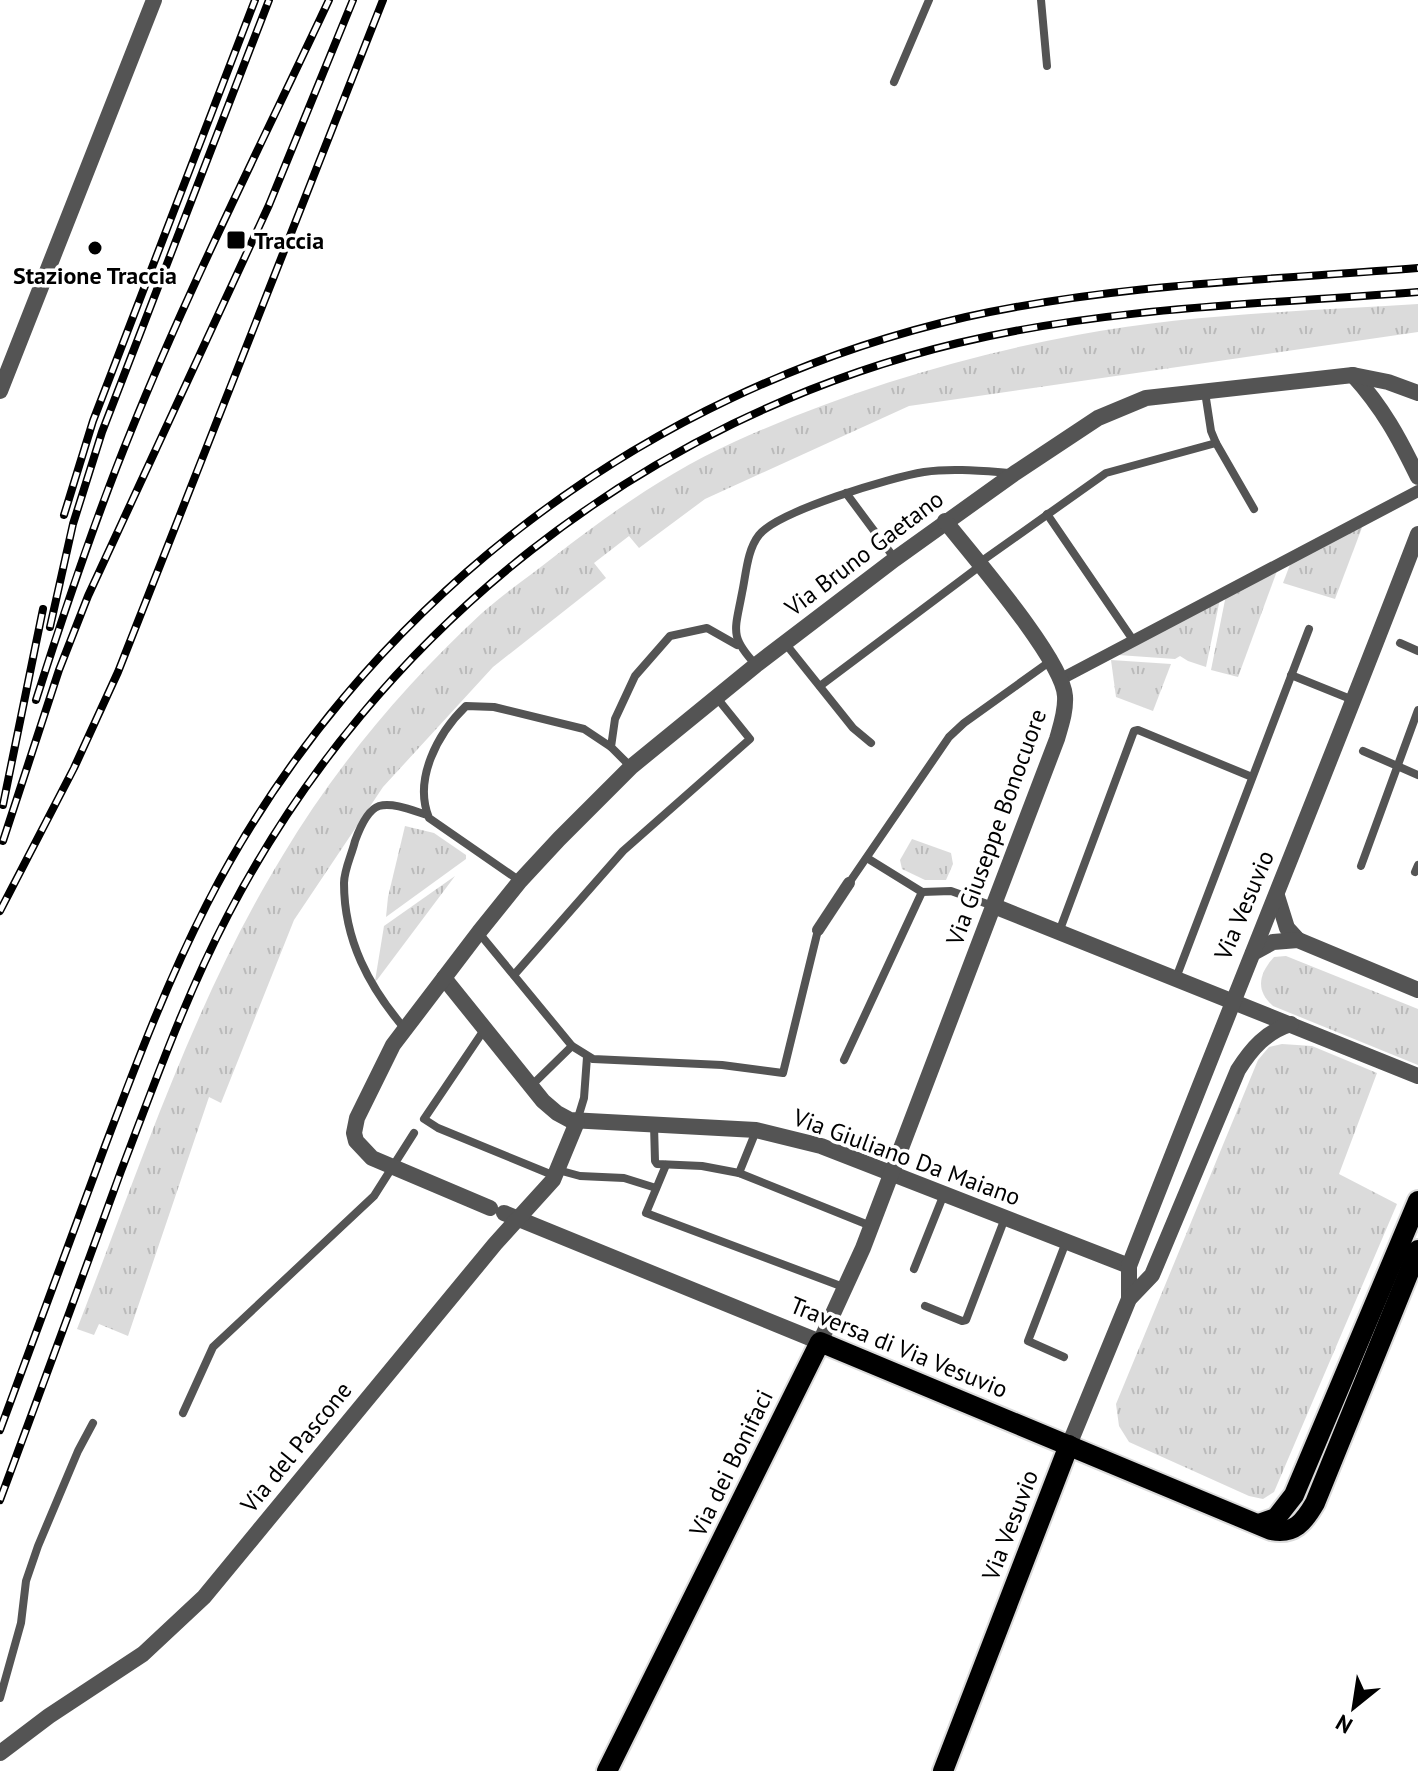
<svg xmlns="http://www.w3.org/2000/svg" width="1418" height="1771" font-family="'PT Sans',sans-serif">
<style>
.grass{fill:url(#grass-tufts)}
.lines{fill:none;stroke-linecap:round;stroke-linejoin:round}
.primary-casing{stroke:#dbdbdb;stroke-width:24}
.service{stroke:#545454;stroke-width:8}
.pedestrian{stroke:#545454;stroke-width:12}
.minor{stroke:#545454;stroke-width:16}
.primary{stroke:#000;stroke-width:20}
.rail-casing{stroke:#000;stroke-width:8}
.rail{stroke:#fff;stroke-width:5;stroke-dasharray:15;stroke-linecap:butt}
.poi-dot{fill:#000;stroke:#fff;stroke-width:3}
.labels{text-anchor:middle;dominant-baseline:central;stroke-width:7;stroke-linejoin:round;paint-order:stroke}
.poi-label{font-size:24px;font-weight:bold;fill:#000;stroke:#fff;text-anchor:start}
.street-label{font-size:24px;fill:#000;stroke:#fff}
</style>
<defs>
<pattern id="grass-tufts" width="24" height="20" patternUnits="userSpaceOnUse" patternTransform="scale(2)"><rect width="24" height="20" fill="#dbdbdb"/><path d="M3 7l-1-3M5 7V3M7 7l1-3M15 17l-1-3M17 17v-4M19 17l1-3" fill="none" stroke="#bababa"/></pattern>
</defs>
<rect width="100%" height="100%" fill="#fff"/>
<g class="grass">
<path d="M1418,304V332L909,406L705,499L639,548L629,536L594,563L606,578L493,667L383,787L294,920L221,1103L209,1097L128,1336L99,1324L94,1335L77,1329C139,1170 193,1002 283,855C337,765 405,684 482,613C505,593 531,575 555,556C610,513 670,471 734,442C844,392 959,357 1077,335C1189,314 1305,311 1418,304Z"/>
<path d="M1363,525L1335,599L1283,583L1291,562Z"/>
<path d="M1277,571L1238,677L1211,670L1226,595Z"/>
<path d="M1220,599L1206,667L1188,661L1180,656L1175,659L1118,655Z"/>
<path d="M1111,660L1171,664L1153,711L1116,697Z"/>
<path d="M405,826L434,833L466,855V859L386,917L388,897Z"/>
<path d="M912,839L951,853L953,864L946,880H925L902,869L900,860Z"/>
<path d="M455,876L377,980L375,981L384,926Z"/>
<path d="M1286,956L1418,1009V1065L1273,1006C1255,990 1259,974 1274,957Z"/>
<path d="M1282,1044L1312,1046L1377,1073L1339,1174L1397,1204L1274,1492L1263,1499L1249,1496L1129,1442L1119,1426L1116,1404L1258,1060L1269,1047Z"/>
</g>
<g class="lines">
<defs>
<g id="primary">
<path d="M1259,1524L1276,1518L1294,1495L1418,1201"/>
<path d="M607,1771L820,1342L1271,1530C1294,1535 1304,1522 1315,1503L1418,1250"/>
<path d="M943,1771L1069,1445"/>
</g>
</defs>
<use href="#primary" class="primary-casing"/>
<g class="service">
<path d="M1041,0L1047,66"/>
<path d="M894,82L929,0"/>
<path d="M1205,392L1211,431L1216,443L1254,509"/>
<path d="M846,493L895,559"/>
<path d="M1047,514L1133,640"/>
<path d="M979,563L1106,473L1216,443"/>
<path d="M785,643L853,728L871,743"/>
<path d="M1400,643L1418,651"/>
<path d="M756,665C729,636 735,631 742,593C746,575 747,550 759,535C778,511 892,477 924,472C952,468 982,471 1010,473"/>
<path d="M1291,675L1353,700"/>
<path d="M820,686L980,566"/>
<path d="M1363,751L1418,775"/>
<path d="M631,767L611,747L615,719L635,676L670,636L707,628L737,645"/>
<path d="M867,858L922,892L951,891L993,906"/>
<path d="M1361,866L1418,710"/>
<path d="M1415,872L1418,865"/>
<path d="M520,881L429,818C413,779 438,733 466,706L494,707L584,729L611,747"/>
<path d="M849,883L949,737L964,723L1052,660"/>
<path d="M1059,932L1134,731L1138,730L1252,777"/>
<path d="M479,933L572,1046L593,1059L722,1065L783,1073L818,930"/>
<path d="M514,975L623,851L750,739L717,698"/>
<path d="M1176,978L1309,629"/>
<path d="M405,1029C369,987 344,940 344,883C344,870 352,854 355,841C359,830 367,810 379,806C393,802 414,811 427,815"/>
<path d="M484,1030L424,1119L438,1128L555,1176"/>
<path d="M844,1060L922,892"/>
<path d="M531,1086L572,1046"/>
<path d="M577,1121L584,1098L587,1057"/>
<path d="M654,1125L655,1161L657,1164L702,1166L739,1173L871,1226"/>
<path d="M666,1165L646,1213L846,1288"/>
<path d="M558,1170L580,1176L624,1178L656,1188"/>
<path d="M739,1173L756,1131"/>
<path d="M914,1269L944,1194"/>
<path d="M925,1306L962,1321L966,1320L1005,1218"/>
<path d="M1064,1357L1028,1341L1066,1242"/>
<path d="M183,1413L213,1347L374,1196L414,1133"/>
<path d="M0,1698L21,1623L26,1581L38,1546L78,1451L93,1423"/>
</g>
<g class="pedestrian">
<path d="M1061,679L1418,491"/>
<path d="M818,930L849,883"/>
</g>
<g class="minor">
<path d="M1353,375C1383,408 1399,438 1418,477"/>
<path d="M0,391L154,0"/>
<path d="M1277,896L1287,928L1298,940"/>
<path d="M994,906L1418,1076"/>
<path d="M1253,953L1273,942L1298,940L1418,990"/>
<path d="M444,978L543,1101L557,1113L570,1120L756,1130L821,1146L1129,1266"/>
<path d="M490,1208L372,1158L356,1141L354,1133L357,1118L393,1045L479,932L520,881L559,839L631,767L756,665L895,559L1015,473L1098,418L1146,398L1353,375L1388,382L1418,393"/>
<path d="M504,1213L820,1342L863,1248L1057,739C1061,725 1066,711 1065,696C1063,660 972,555 945,521"/>
<path d="M1129,1299V1266C1224,1021 1324,779 1418,534"/>
<path d="M1069,1445L1129,1299L1152,1275L1238,1070C1252,1048 1266,1032 1291,1024"/>
<path d="M0,1753L49,1716L143,1654L204,1597L495,1244L553,1180L577,1122"/>
</g>
<use href="#primary" class="primary"/>
<defs>
<g id="rail">
<path d="M64,515L93,421L255,0"/>
<path d="M50,627L73,524L102,432L269,0"/>
<path d="M36,700C65,609 95,519 131,431C190,285 262,143 329,0"/>
<path d="M3,805L43,609"/>
<path d="M3,841L59,670L88,596L269,205L353,0"/>
<path d="M0,911L74,768L118,672L383,0"/>
<path d="M0,1430C35,1335 70,1241 105,1146C136,1064 167,982 207,904C359,607 641,391 966,317C1114,284 1268,280 1418,268"/>
<path d="M0,1500C41,1390 81,1281 121,1171C154,1085 185,997 228,915C376,630 645,418 958,343C1108,307 1265,304 1418,292"/>
</g>
</defs>
<use href="#rail" class="rail-casing"/>
<use href="#rail" class="rail"/>
</g>
<g class="poi-dot">
<rect x="226" y="230" width="20" height="20" rx="4"/>
<circle cx="95" cy="248" r="8"/>
</g>
<g class="labels">
<g class="poi-label">
<text x="254" y="240">Traccia</text>
<text x="95" y="275" text-anchor="middle">Stazione Traccia</text>
</g>
<g class="street-label">
<text transform="translate(864 553) rotate(-37)">Via Bruno Gaetano</text>
<text transform="translate(996 827) rotate(-70)">Via Giuseppe Bonocuore</text>
<text transform="translate(1244 905) rotate(-67)">Via Vesuvio</text>
<text transform="translate(907 1157) rotate(20)">Via Giuliano Da Maiano</text>
<text transform="translate(899 1347) rotate(22)">Traversa di Via Vesuvio</text>
<text transform="translate(296 1447) rotate(-51)">Via del Pascone</text>
<text transform="translate(731 1463) rotate(-64)">Via dei Bonifaci</text>
<text transform="translate(1010 1525) rotate(-69)">Via Vesuvio</text>
</g>
</g>
<g transform="translate(1354 1707) rotate(210)" stroke="#ffffff" stroke-width="6" paint-order="stroke">
<path d="M0-6L14 30L0 20L-14 30Z" fill="#000000"/>
<text y="-12" font-size="22" font-weight="bold" text-anchor="middle" fill="#000000">N</text>
</g>
</svg>
